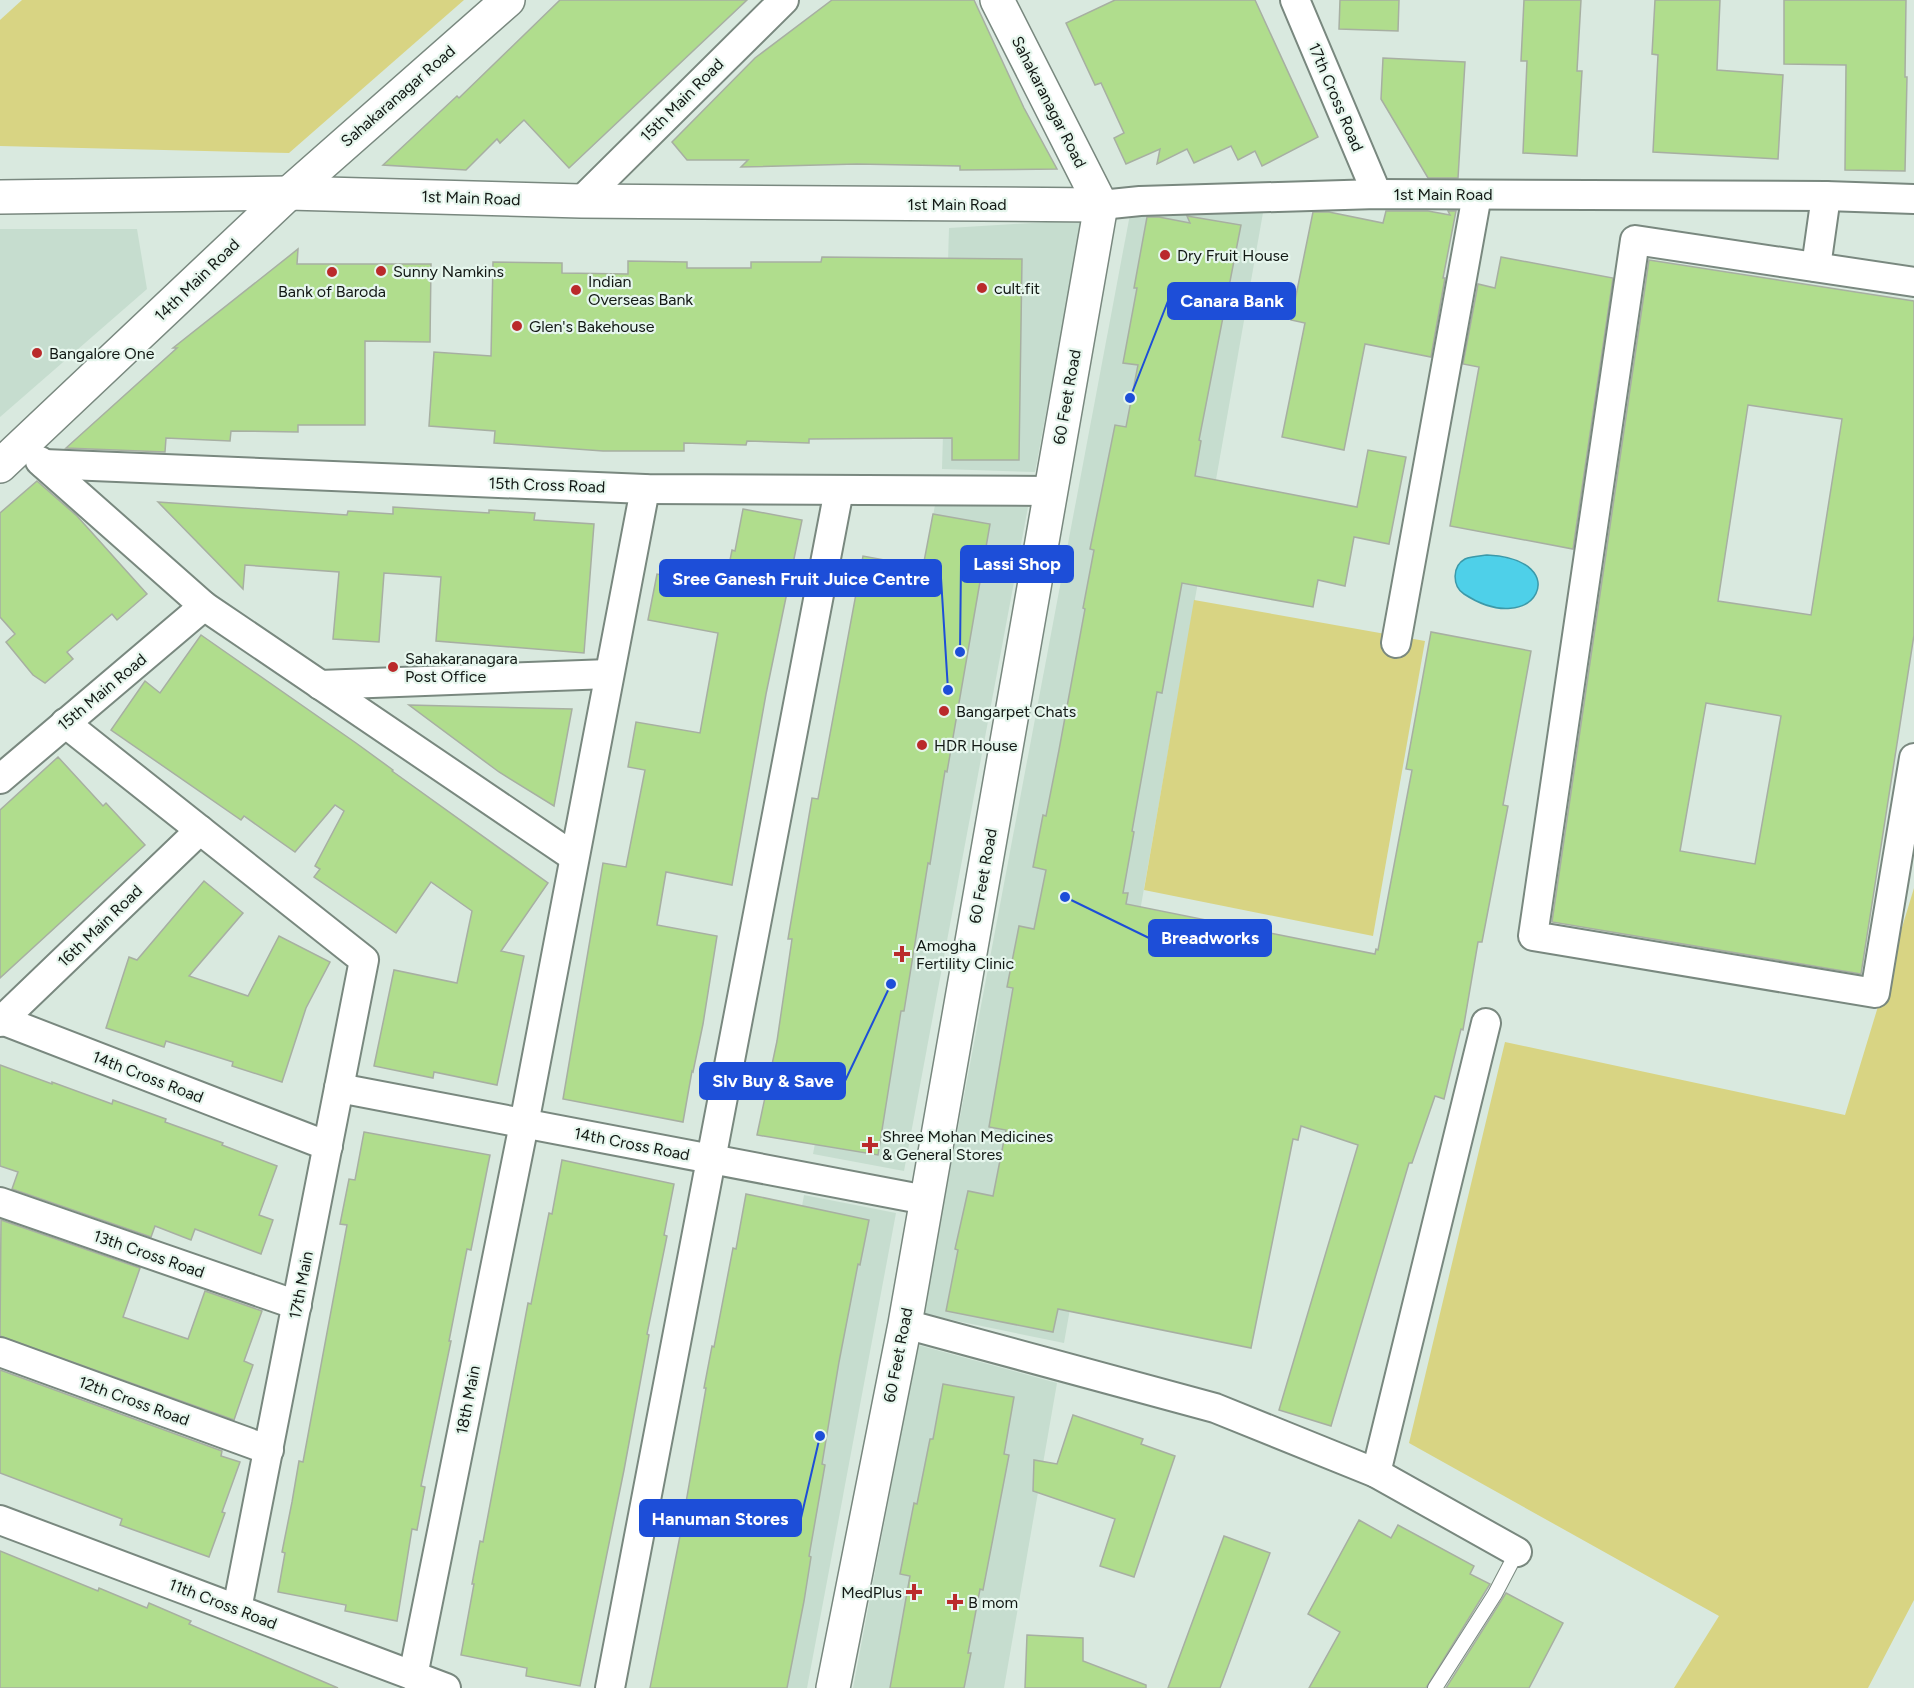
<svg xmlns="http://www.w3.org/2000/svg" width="1914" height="1688" font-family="Figtree,sans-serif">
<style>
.built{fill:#c6ddcf}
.green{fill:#d8d483}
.water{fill:#4ed0e9;stroke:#3c99a9;stroke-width:1.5}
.building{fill:#b0dd8d;stroke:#a7afa2;stroke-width:1.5;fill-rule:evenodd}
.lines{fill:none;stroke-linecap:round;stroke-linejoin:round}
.lane-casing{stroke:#79887f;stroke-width:16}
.street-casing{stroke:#79887f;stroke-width:32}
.secondary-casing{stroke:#79887f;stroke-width:36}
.lane{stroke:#fff;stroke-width:14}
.street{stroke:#fff;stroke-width:28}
.secondary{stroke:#fff;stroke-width:33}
.poi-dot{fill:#ba2a2b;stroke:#e6f6ed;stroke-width:2}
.labels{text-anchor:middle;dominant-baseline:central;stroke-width:4.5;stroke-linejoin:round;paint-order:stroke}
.street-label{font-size:16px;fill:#121814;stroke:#e6f6ed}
.poi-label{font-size:16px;fill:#121814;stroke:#e6f6ed;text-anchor:start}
.leader{fill:none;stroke:#1d4ed8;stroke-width:2}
.callout-dot{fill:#1d4ed8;stroke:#e6f6ed;stroke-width:2}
.callout{fill:#1d4ed8;stroke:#1d4ed8;stroke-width:2}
.callout-label{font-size:18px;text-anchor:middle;font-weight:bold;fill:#fff}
</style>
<rect width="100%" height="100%" fill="#d9e9df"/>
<g class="built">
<path d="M1264,207L1064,1343L923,1314L1131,209Z"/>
<path d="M1082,220L1035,472L942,469L949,228Z"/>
<path d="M0,229H137L147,289L0,417Z"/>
<path d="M935,505L1028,507L904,1171L813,1154Z"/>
<path d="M804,1195L896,1213L807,1688H721L760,1444Z"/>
<path d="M918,1345L1057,1383L1004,1688H853Z"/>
</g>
<g class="green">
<path d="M22,0H464L289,153L0,146V20Z"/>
<path d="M1194,600L1425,641L1373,936L1144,890Z"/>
<path d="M1914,888V1600L1868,1688H1674L1719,1616L1409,1443L1505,1042L1845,1115Z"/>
</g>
<path class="water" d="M1487,555C1576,559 1536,641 1464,594C1452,586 1452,566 1465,559C1471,556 1480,556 1487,555Z"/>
<g class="building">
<path d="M560,0H747L569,168L524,120L500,143L497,139L466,170L383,165L457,96L459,98Z"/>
<path d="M832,0H974L1024,108L1057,169L960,170V166L857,164L741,167L748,160H687L672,142L755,58Z"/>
<path d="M1115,0H1255L1318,137L1262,166L1255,151L1238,160L1231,146L1194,163L1187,149L1157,164L1160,149L1126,164L1114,138L1124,133L1101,83L1095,85L1066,23Z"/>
<path d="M1340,0H1399L1398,31L1339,29Z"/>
<path d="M1524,0H1581L1577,71H1582L1577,156L1523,153L1527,61H1521Z"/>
<path d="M1655,0H1720L1717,70L1783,75L1778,159L1653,152L1658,55L1652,54Z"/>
<path d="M1784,0H1906L1905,77H1907L1905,171L1845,170L1846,65L1784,64Z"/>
<path d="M1383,58L1465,62L1458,178H1428L1381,99Z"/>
<path d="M1386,211H1428L1450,215L1448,211H1456L1443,278H1445L1431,357L1365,344L1344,450L1282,437L1305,323L1291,320L1313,212H1329L1383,223Z"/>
<path d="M1187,216L1241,225L1199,440L1201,441L1195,476L1357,507L1368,450L1406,457L1389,544L1354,537L1345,586L1318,580L1313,607L1182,583L1162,693L1157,692L1132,831L1134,832L1123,893H1128L1126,904L1375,954L1376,949L1378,950L1412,770L1406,769L1431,632L1531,651L1503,805L1508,806L1482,942H1478L1463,1030L1461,1029L1444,1099L1435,1096L1412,1163H1409L1331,1426L1279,1410L1358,1145L1301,1126L1298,1140L1293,1139L1251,1348L1058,1309L1053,1332L946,1311L958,1250L955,1249L968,1191L993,1196L1006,1130L989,1127L1013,988L1007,987L1019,926L1034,929L1046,870L1033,867L1043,815L1046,816L1059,750L1085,609L1083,608L1094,550L1090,549L1115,425L1126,427L1138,365L1123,363L1137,288H1134L1147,217H1159L1190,223Z"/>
<path d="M298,249L297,264H431L430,342L365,341V425H298V432L231,431L230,441L166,438L165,452L66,448L177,348H173Z"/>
<path d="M822,257L1022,259L1019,460H952V438L809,439V443L747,441L746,445L684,443V451H603L494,443L495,431L429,426L434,352L491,356L493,262L562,263V273L628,274V261L687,262V268H751V262H821Z"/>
<path d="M1501,257L1613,278L1573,549L1450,526L1479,367L1463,364L1478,284L1495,288Z"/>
<path d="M1649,260L1914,301V635L1861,974L1552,922ZM1748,405L1842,419L1811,615L1718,601ZM1706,703L1781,716L1755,864L1680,851Z"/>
<path d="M37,481L77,516L147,594L117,620L112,614L67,652L73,659L45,683L33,675L6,642L15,634L0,617V513Z"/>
<path d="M158,502L347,515L348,511L393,514V507L489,513V510L535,513L534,520L594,524L584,653L436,641L441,577L384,573L379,642L333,639L339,572L245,565L243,589Z"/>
<path d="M743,509L802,520L766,694L732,885L666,872L657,925L717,936L703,1024L693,1072L692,1071L683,1122L563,1099L603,863L626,867L645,770L628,767L636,722L700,733L718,633L648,620L657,574L725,586L732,550L735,551Z"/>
<path d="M933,514L990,524L947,772L945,771L930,864L928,863L904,1011H901L878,1155L757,1135L777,1041L792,939H788L812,798L818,799L863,556L923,567Z"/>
<path d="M201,635L356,743L393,770L392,771L548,883L501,951L524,956L497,1085L434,1072L433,1078L374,1066L394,970L457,983L472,911L431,882L396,933L314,877L320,869L315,866L344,811L335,805L295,852L244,816L241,820L111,730L145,681L160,693Z"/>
<path d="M409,705L572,709L554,806L499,772Z"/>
<path d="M58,757L103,806L106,803L145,845L0,978V810Z"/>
<path d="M204,881L243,913L189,976L248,996L279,936L330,962L306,1008L282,1082L232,1066L233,1062L166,1041L164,1047L106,1028L129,957L137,960Z"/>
<path d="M0,1065L52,1084V1082L112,1104L113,1100L166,1119L165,1122L223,1143L222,1145L277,1166L259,1215L273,1220L261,1254L195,1229L191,1240L155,1226L151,1237L12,1189L18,1172L0,1166Z"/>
<path d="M364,1132L490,1155L471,1250L467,1249L449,1341H451L421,1486L425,1487L417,1530L412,1529L397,1621L345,1611L346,1605L278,1592L285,1553L282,1552L292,1502L299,1461L303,1462L347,1225L340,1224L349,1179L355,1180Z"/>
<path d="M562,1160L674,1184L664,1235L667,1236L647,1334L649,1335L624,1470L580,1686L526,1676L527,1668L461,1655L474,1584H472L480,1541L483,1542L528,1303L531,1304L549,1213L552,1214Z"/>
<path d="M746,1194L869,1220L860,1265L858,1264L839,1362L822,1464L825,1465L809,1556L811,1557L804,1601L787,1688H650L681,1531L706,1388H704L712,1346L714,1347L733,1248L736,1249Z"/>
<path d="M1,1220L140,1268L123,1317L188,1339L205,1291L262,1311L244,1361L253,1365L234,1420L0,1336Z"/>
<path d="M0,1370L222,1451L221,1456L240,1462L222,1512L225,1513L209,1557L120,1525L122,1519L0,1473Z"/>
<path d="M943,1384L1014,1397L1004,1454L1009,1455L983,1590L980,1589L968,1653H971L964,1688H890L910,1576L900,1574L914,1503L917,1504L930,1439H933Z"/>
<path d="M1073,1415L1143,1439L1141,1444L1175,1456L1134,1577L1100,1566L1115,1519L1033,1491L1034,1460L1057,1464Z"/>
<path d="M1359,1520L1391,1538L1398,1525L1474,1566L1470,1574L1490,1584L1426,1688H1309L1340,1632L1308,1614Z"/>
<path d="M1224,1536L1270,1553L1220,1688H1168Z"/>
<path d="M0,1551L98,1591L99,1588L147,1608L149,1603L191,1621L189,1624L338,1688H0Z"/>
<path d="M1506,1593L1563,1623L1529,1688H1446Z"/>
<path d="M1027,1635L1083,1638V1661L1146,1685V1688H1025Z"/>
</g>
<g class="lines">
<defs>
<path id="lane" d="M1435,1688L1495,1594L1517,1552"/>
<g id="street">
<path d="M1295,0L1377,194"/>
<path d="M581,201L784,0"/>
<path d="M1101,205L1140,201L1377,194L1826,196L1914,199"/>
<path d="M1816,267L1826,196"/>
<path d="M1914,282L1635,240L1533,936L1875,993L1914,758"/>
<path d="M40,461L204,606L574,857"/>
<path d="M44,464L645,489L1050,491"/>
<path d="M1396,643L1477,195"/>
<path d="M320,685L609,674"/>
<path d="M65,723L364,960L237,1609"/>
<path d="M0,779L204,606"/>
<path d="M2,1020L328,1146"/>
<path d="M0,1022L200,830"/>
<path d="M339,1088L926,1200"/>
<path d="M0,1202L297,1305"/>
<path d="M905,1324L1215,1408L1376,1473L1517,1552"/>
<path d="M0,1352L269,1450"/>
<path d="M1376,1473L1486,1023"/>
<path d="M0,1520L446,1688"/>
<path d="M413,1676L524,1124L645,489"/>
<path d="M610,1688L839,490"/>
</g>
<g id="secondary">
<path d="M997,0L1101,205"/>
<path d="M0,197L289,193L581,201L1101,205"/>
<path d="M0,466L289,193L508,0"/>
<path d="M833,1688L905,1324L1101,205"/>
</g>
</defs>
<use href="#lane" class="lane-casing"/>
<use href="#street" class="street-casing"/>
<use href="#secondary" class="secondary-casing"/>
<use href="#lane" class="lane"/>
<use href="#street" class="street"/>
<use href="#secondary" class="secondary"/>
</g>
<g class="poi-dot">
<circle cx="1165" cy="255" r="6"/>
<circle cx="381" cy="271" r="6"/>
<circle cx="332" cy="272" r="6"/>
<circle cx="982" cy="288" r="6"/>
<circle cx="576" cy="290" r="6"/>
<circle cx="517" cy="326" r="6"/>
<circle cx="37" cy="353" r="6"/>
<circle cx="393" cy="667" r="6"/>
<circle cx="944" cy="711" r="6"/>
<circle cx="922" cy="745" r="6"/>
<path d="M899 945h6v6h6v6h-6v6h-6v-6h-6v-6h6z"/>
<path d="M867 1136h6v6h6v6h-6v6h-6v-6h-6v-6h6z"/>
<path d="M911 1583h6v6h6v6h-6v6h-6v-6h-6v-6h6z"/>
<path d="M952 1593h6v6h6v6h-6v6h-6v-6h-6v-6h6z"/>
</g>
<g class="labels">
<g class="street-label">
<text transform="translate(398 96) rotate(-41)">Sahakaranagar Road</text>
<text transform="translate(1336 97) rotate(67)">17th Cross Road</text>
<text transform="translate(682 100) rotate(-45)">15th Main Road</text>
<text transform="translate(1049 102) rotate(63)">Sahakaranagar Road</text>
<text x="1443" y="194">1st Main Road</text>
<text transform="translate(471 198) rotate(2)">1st Main Road</text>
<text x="957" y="204">1st Main Road</text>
<text transform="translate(197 280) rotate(-44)">14th Main Road</text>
<text transform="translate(1067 397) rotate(-80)">60 Feet Road</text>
<text transform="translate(547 485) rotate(2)">15th Cross Road</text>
<text transform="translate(102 692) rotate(-40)">15th Main Road</text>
<text transform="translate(983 876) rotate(-80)">60 Feet Road</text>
<text transform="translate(100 926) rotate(-44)">16th Main Road</text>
<text transform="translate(148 1077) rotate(21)">14th Cross Road</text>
<text transform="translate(632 1144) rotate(11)">14th Cross Road</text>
<text transform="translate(149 1254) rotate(19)">13th Cross Road</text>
<text transform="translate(301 1285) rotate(-79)">17th Main</text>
<text transform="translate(898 1355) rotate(-79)">60 Feet Road</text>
<text transform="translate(468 1400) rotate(-79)">18th Main</text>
<text transform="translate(134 1401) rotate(20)">12th Cross Road</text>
<text transform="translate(223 1604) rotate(21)">11th Cross Road</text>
</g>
<g class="poi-label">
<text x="1177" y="255">Dry Fruit House</text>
<text x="393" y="271">Sunny Namkins</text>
<text x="588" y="281">Indian<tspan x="588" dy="18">Overseas Bank</tspan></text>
<text x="994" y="288">cult.fit</text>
<text x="332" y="291" text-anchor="middle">Bank of Baroda</text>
<text x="529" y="326">Glen's Bakehouse</text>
<text x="49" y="353">Bangalore One</text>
<text x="405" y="658">Sahakaranagara<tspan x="405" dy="18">Post Office</tspan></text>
<text x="956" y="711">Bangarpet Chats</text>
<text x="934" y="745">HDR House</text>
<text x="916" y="945">Amogha<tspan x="916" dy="18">Fertility Clinic</tspan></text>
<text x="882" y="1136">Shree Mohan Medicines<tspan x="882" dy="18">&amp; General Stores</tspan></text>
<text x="902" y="1592" text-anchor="end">MedPlus</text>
<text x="968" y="1602">B mom</text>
</g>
</g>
<path class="leader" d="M1130 398L1168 301M960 652L961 564M948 690L941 578M1065 897L1149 938M891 984L845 1081M820 1436L801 1518"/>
<g class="callout-dot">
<circle cx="1130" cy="398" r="6"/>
<circle cx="960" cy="652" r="6"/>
<circle cx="948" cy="690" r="6"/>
<circle cx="1065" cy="897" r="6"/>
<circle cx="891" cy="984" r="6"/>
<circle cx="820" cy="1436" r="6"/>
</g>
<g class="callout">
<rect x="1168" y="283" width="127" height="36" rx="6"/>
<rect x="961" y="546" width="112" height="36" rx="6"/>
<rect x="660" y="560" width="281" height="36" rx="6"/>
<rect x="1149" y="920" width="122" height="36" rx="6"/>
<rect x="700" y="1063" width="145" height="36" rx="6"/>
<rect x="640" y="1500" width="161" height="36" rx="6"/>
</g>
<g class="callout-label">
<text x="1232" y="307">Canara Bank</text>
<text x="1017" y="570">Lassi Shop</text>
<text x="801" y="585">Sree Ganesh Fruit Juice Centre</text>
<text x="1210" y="944">Breadworks</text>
<text x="773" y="1087">Slv Buy &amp; Save</text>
<text x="720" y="1525">Hanuman Stores</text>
</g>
</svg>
